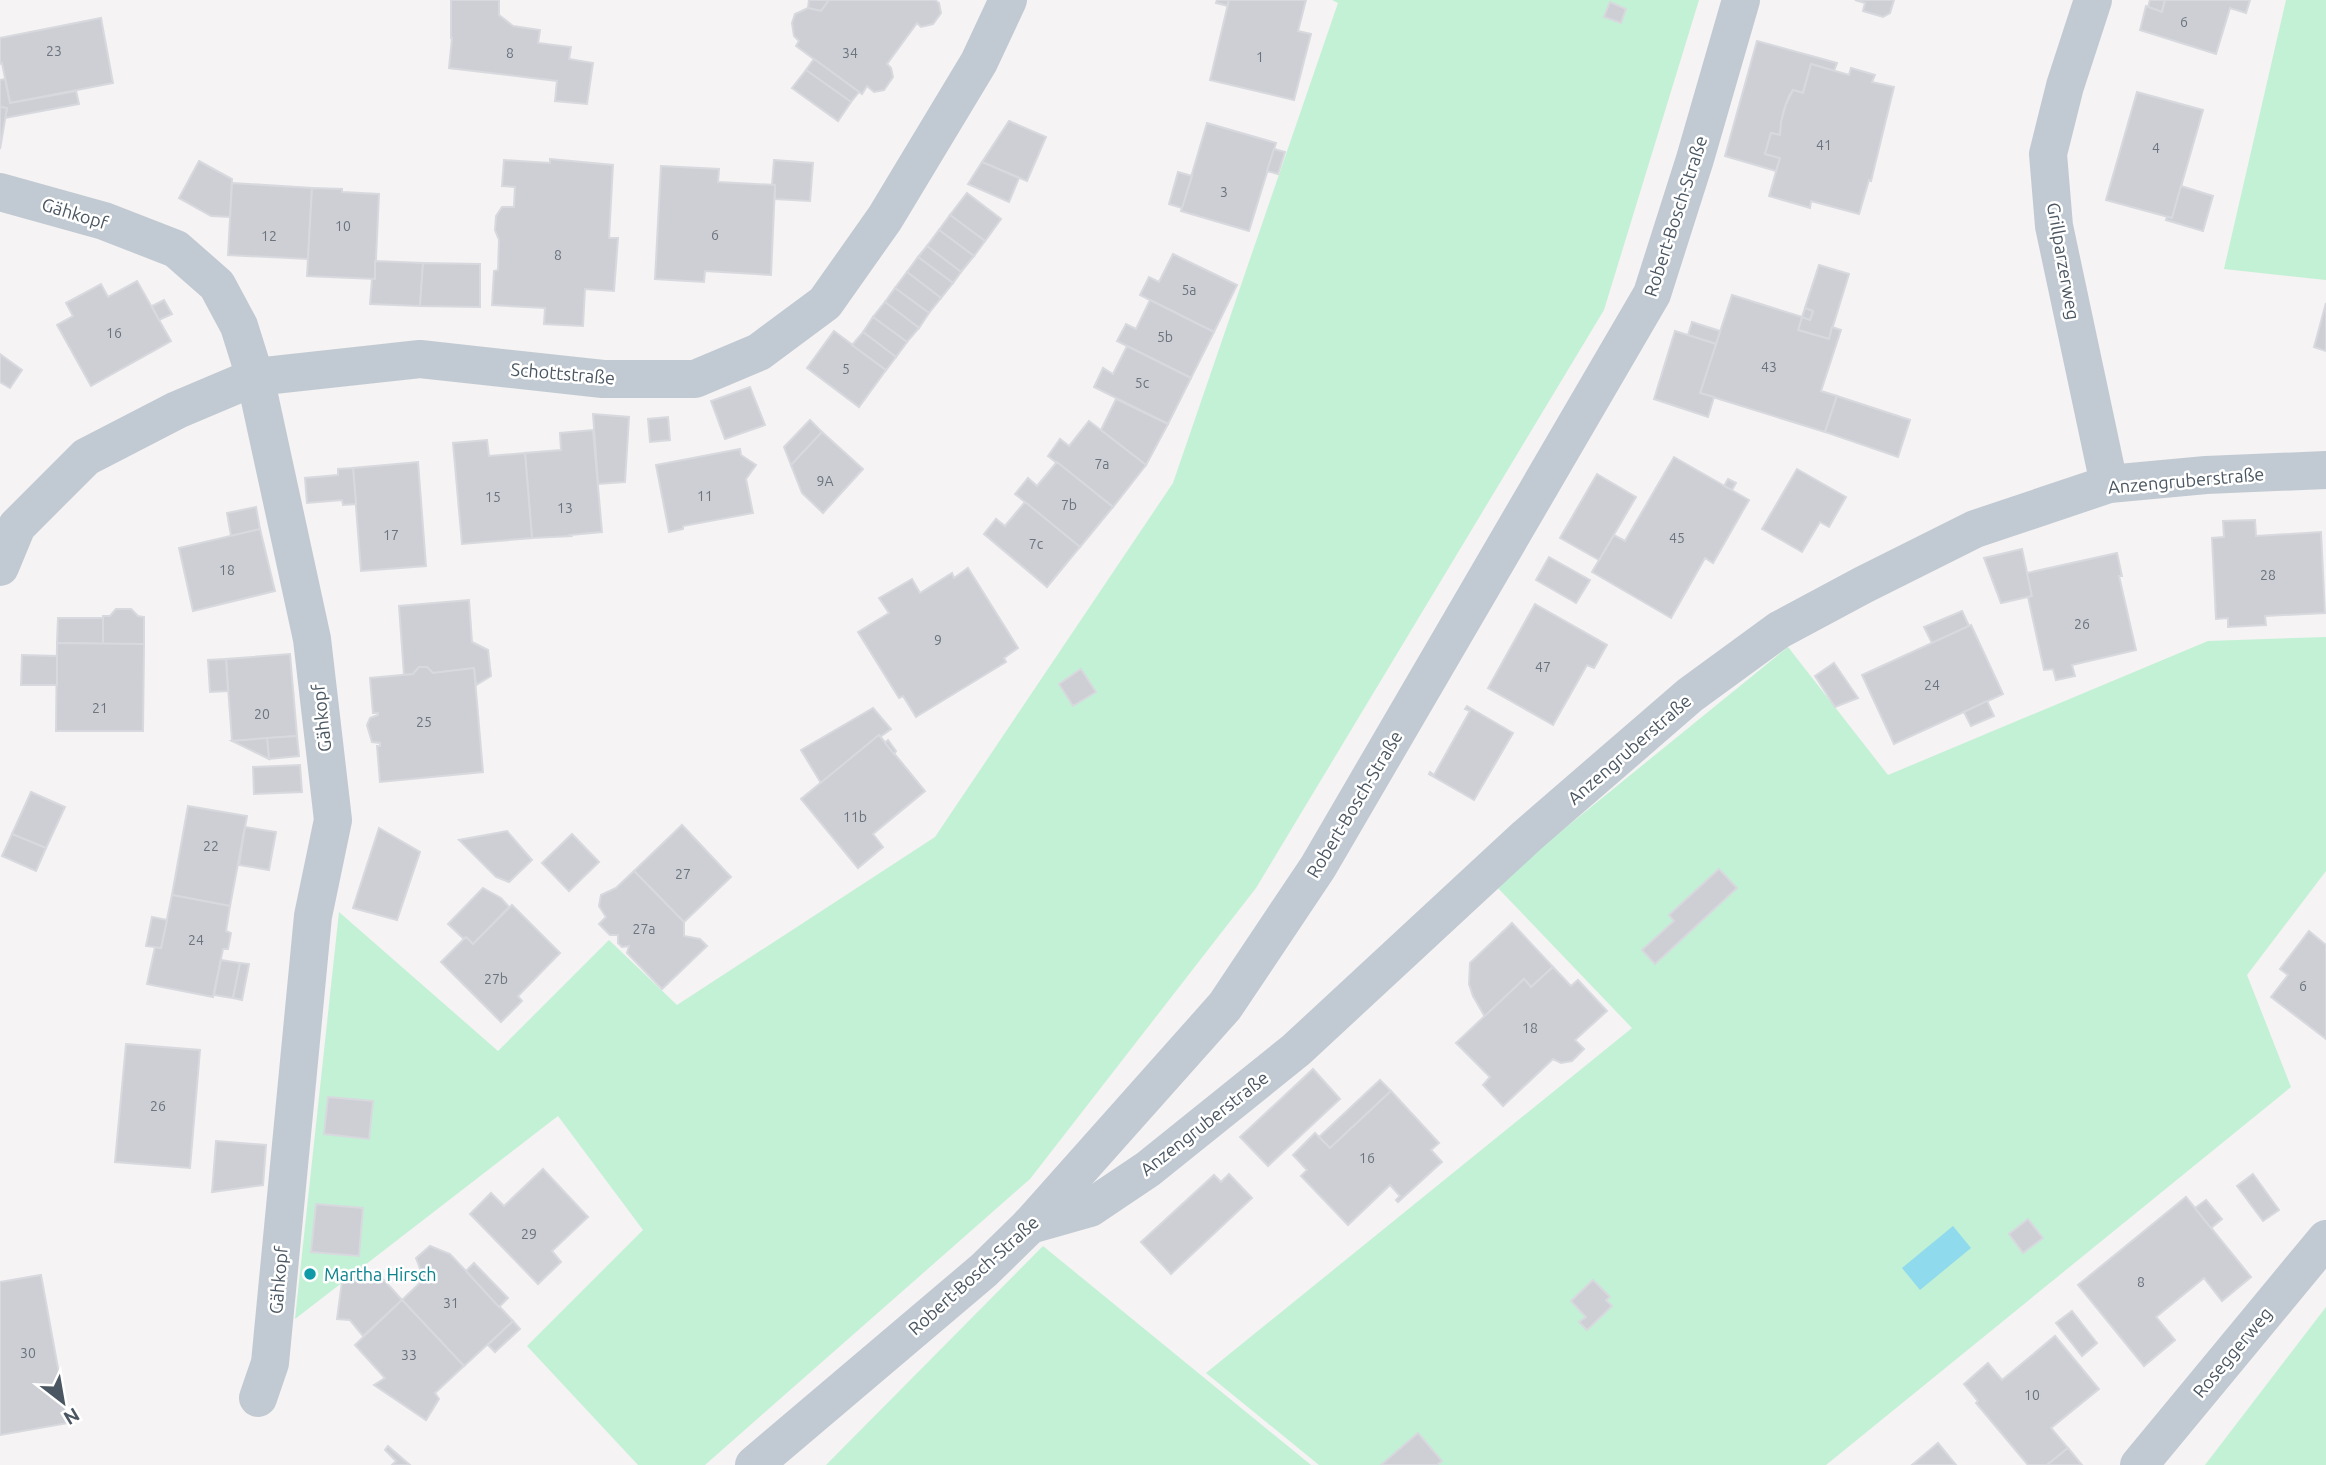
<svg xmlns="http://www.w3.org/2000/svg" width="2326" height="1465" font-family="Ubuntu,sans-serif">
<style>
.green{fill:#c3f1d5}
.water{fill:#90daee}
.building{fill:#cdcfd5;stroke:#d7d9de;stroke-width:2}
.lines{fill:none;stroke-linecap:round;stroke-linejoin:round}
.minor{stroke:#c1cad2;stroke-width:38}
.culture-dot{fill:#0f9aa8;stroke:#fff;stroke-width:2.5}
.labels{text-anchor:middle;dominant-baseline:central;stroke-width:5;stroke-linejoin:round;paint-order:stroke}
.number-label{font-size:14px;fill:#6b747e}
.street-label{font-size:18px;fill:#4a5661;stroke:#fff}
.culture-label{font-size:18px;fill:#0d838f;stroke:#fff;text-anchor:start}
</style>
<rect width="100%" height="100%" fill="#f5f3f3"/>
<g class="green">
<path d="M1332,0H1699L1604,310L1256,888L1030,1179L705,1465H638L527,1346L643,1230L558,1116L295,1319L339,912L498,1051L609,940L677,1005L935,837L1173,483L1338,3Z"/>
<path d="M2286,0H2326V280L2224,269Z"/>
<path d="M2326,637V871L2247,975L2291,1087L1826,1465H1319L1206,1373L1632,1028L1495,885L1788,647L1888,775L2208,641Z"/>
<path d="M1043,1246L1311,1465H826Z"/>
<path d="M2326,1307V1465H2205Z"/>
</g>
<path class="water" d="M1953,1226L1971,1248L1920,1290L1902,1268Z"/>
<g class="building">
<path d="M451,0H499V15L513,26L540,30L538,43L571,47L569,59L593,63L587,104L555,101L557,81L449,68L452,38H451Z"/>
<path d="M809,0H829L821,11L808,8Z"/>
<path d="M829,0H935L939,3L941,13L933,24L921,27L917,23L887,64L891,68L893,77L884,90L874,92L867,86L862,94L796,46L799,41L794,36L792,23L795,14L808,8L821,11Z"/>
<path d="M1217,0H1229L1228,6L1216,3Z"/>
<path d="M1229,0H1306L1298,31L1311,34L1294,100L1210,80Z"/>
<path d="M1855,0H1894L1890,13L1883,17L1863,11L1865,3Z"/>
<path d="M2150,0H2165L2162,12L2148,7Z"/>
<path d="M2165,0H2250L2246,13L2230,8L2216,54L2140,30L2146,6L2162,12Z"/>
<path d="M1610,2L1626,9L1621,23L1604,17Z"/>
<path d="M101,18L113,83L10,103L2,63L0,64V38Z"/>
<path d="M1757,41L1837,63L1834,71L1811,64L1803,93L1793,90L1789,96L1783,113L1780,135L1771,133L1765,154L1780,158L1776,171L1725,156Z"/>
<path d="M814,59L859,92L851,102L806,70Z"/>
<path d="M1811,64L1849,75L1851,68L1875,75L1872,82L1894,87L1871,181L1869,180L1859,214L1811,201L1810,208L1769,196L1780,158L1765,154L1771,133L1780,135L1781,122L1786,104L1793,90L1803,93Z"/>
<path d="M806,70L851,102L838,121L792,88Z"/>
<path d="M5,79L10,103L76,91L79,104L5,118L7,108L0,107V80Z"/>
<path d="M2137,92L2203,110L2172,218L2106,200Z"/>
<path d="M0,107L7,108L0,149Z"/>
<path d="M1009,121L1046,137L1027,181L982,162Z"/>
<path d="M1207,123L1276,143L1249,231L1181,211Z"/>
<path d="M1274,149L1285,152L1278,174L1267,171Z"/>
<path d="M550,159L613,165L609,238H618L614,291L585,289L583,326L544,324L545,308L492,305L494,271L498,270L499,240L495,230L496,216L502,207H514L515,187L502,186L504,160L550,163Z"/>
<path d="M774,160L813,163L810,201L775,199V185H772Z"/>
<path d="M199,161L232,179L230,217L211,216L179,198Z"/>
<path d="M982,162L1019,178L1009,202L968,184Z"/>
<path d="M661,166L719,169L718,182L775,185L771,275L705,271L704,282L655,279Z"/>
<path d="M1178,172L1192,176L1182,208L1169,204Z"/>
<path d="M232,183L312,188L308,259L228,255Z"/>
<path d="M2181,186L2213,196L2203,231L2166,220L2167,217L2172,218Z"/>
<path d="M312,188L342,189V192L379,194L375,279L307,276Z"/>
<path d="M967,193L1001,219L985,241L950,215Z"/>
<path d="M950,215L985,241L974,256L939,230Z"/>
<path d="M939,230L974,256L961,272L927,246Z"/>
<path d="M927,246L961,272L953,283L918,257Z"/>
<path d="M1173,254L1237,285L1214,332L1140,295L1149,277L1159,282Z"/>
<path d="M918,257L953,283L941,298L907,272Z"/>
<path d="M375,261L423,263L420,306L370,304L372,279H375Z"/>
<path d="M423,263L480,264V307L420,306Z"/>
<path d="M1819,265L1849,274L1829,339L1798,330L1802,317L1810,320L1813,311L1805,308Z"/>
<path d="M907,272L941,298L929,313L895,288Z"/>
<path d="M137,281L171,341L91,386L57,325L73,316L66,303L101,284L108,297Z"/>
<path d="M895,288L929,313L919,328L885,302Z"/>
<path d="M1732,295L1802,317L1798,330L1829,339L1832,327L1841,330L1821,391L1837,396L1825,432L1700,393Z"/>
<path d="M164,300L172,314L159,320L152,306Z"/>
<path d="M1150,300L1214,332L1191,378L1117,341L1126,324L1136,329Z"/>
<path d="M885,302L919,328L907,342L873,317Z"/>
<path d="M2326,303V351L2314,347Z"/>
<path d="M1805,308L1813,311L1810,320L1802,317Z"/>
<path d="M873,317L907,342L896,357L863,332Z"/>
<path d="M1692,322L1720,331L1716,344L1688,335Z"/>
<path d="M834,331L886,370L859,407L807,368Z"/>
<path d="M1675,331L1716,344L1700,393L1714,397L1708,417L1654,399Z"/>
<path d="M863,332L896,357L886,370L852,345Z"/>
<path d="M1127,346L1191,378L1168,424L1094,387L1103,368L1113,374Z"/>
<path d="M0,354L22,370L10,388L0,382Z"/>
<path d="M750,387L765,425L725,439L711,401Z"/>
<path d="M1837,396L1910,420L1898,457L1825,432Z"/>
<path d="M1116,399L1168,424L1146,465L1101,430Z"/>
<path d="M593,414L629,417L625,482L598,484Z"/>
<path d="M668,417L670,440L650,442L648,419Z"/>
<path d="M810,420L822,432L791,465L784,447Z"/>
<path d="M1089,421L1146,465L1113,507L1048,456L1060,439L1069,446Z"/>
<path d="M593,430L602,532L570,535L571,536L532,538L525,453L561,450L560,433Z"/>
<path d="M822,432L863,469L823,513L802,493L791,465Z"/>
<path d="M487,440L489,456L525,453L532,538L462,544L453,443Z"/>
<path d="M740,449L741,455L756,465L746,479L753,513L683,526V529L669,532L656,465Z"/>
<path d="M1674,457L1749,500L1713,563L1705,558L1671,618L1592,572L1614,535L1625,541Z"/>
<path d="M418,462L426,566L361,571L353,468Z"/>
<path d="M1057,462L1113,507L1080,547L1015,494L1028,478L1037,486Z"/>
<path d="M353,468L356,504L343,505L342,500L307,503L305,478L338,475V469Z"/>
<path d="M1797,469L1846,497L1829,527L1820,522L1802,552L1762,529Z"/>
<path d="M1597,474L1636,497L1599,560L1560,538Z"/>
<path d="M1728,479L1736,483L1732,490L1724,486Z"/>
<path d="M1025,502L1080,547L1047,587L984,534L996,519L1005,526Z"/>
<path d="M256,507L260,529L231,536L227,513Z"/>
<path d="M2255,520L2256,536L2321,532L2325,613L2265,616L2266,625L2228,627V618L2216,619L2212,538L2224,537L2223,521Z"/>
<path d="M260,529L275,591L193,611L179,548Z"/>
<path d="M2022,549L2032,596L2001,603L1984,558Z"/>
<path d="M2117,553L2122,576H2119L2136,650L2072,665L2075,676L2056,680L2053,669L2044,670L2028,597L2032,596L2027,573Z"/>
<path d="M1549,557L1590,580L1576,603L1536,580Z"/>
<path d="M968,568L1018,648L1004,658L1006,662L916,717L903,696L899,698L858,632L889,613L879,598L912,579L920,593L952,573L954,578Z"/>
<path d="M469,600L472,642L488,650L491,676L476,685L474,668L433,673L427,667H419L413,674L404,675L399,606Z"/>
<path d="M1535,604L1607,645L1594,668L1587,665L1553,725L1488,688Z"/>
<path d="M116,609H131L138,616L144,617V644H103V616H110Z"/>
<path d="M1962,611L1969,626L1932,643L1924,627Z"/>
<path d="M58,618H103V644L57,643Z"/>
<path d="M1971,625L2003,694L1894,744L1862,675Z"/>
<path d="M57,643L144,644L143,731H56Z"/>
<path d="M290,654L297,736L232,741L226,659Z"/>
<path d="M22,655L57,656V685H21Z"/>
<path d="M226,659L228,691L210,692L208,660Z"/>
<path d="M1834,663L1858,698L1835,707L1815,676Z"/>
<path d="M419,667H427L433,673L474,668L483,772L380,782L377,746H380V743L372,742L367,725L370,718L378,715V713H373L370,678L413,674Z"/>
<path d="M1081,669L1096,692L1073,706L1059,684Z"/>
<path d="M1987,701L1994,716L1971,726L1964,712Z"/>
<path d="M1467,706L1513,733L1474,800L1429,774L1430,772L1434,775L1470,711L1465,709Z"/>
<path d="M873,708L891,729L880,737L879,735L821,783L801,750Z"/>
<path d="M879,735L925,791L873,834L883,847L858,868L801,799Z"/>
<path d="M297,736L299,756L269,759L267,738Z"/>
<path d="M267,738L269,759L232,741Z"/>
<path d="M888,740L896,751L894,754L885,743Z"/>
<path d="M300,765L302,792L254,794L253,767Z"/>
<path d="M31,792L65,807L46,848L12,834Z"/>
<path d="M188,806L247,816L230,906L172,895Z"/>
<path d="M682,825L731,877L684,922L634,871Z"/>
<path d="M245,827L276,832L269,870L239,865Z"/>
<path d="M379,828L420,852L397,920L353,908Z"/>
<path d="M507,831L532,860L509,882L496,877L459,840Z"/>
<path d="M12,834L46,848L36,871L2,856Z"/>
<path d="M572,834L599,862L569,891L542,863Z"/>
<path d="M1719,869L1737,888L1655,964L1642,950L1674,921L1669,915Z"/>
<path d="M634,871L684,922V936L700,939L707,946L662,989L627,953L629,946L622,947L618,943V935H610L599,924L606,917L599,906L601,895L616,888Z"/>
<path d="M483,888L501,898L509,907L473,944L466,937L464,939L448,924Z"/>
<path d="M172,895L230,906L226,931L231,933L228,949H223L213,997L147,984L155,947L161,948Z"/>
<path d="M512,905L560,953L518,996L522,1001L501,1022L441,962L466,937L473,944Z"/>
<path d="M152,917L167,920L161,948L146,946Z"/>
<path d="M1512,923L1553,967L1531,987L1524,979L1485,1017L1473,996L1469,984L1470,963Z"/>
<path d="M2309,931L2326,945V1039L2271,997L2288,975L2280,969Z"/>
<path d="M221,960L240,963L233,998L214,995Z"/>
<path d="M240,963L249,964L242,1000L233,998Z"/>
<path d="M1553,967L1571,986L1578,980L1607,1011L1575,1040L1584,1049L1572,1061L1561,1063L1553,1059L1503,1106L1483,1085L1490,1077L1456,1043L1524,979L1531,987Z"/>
<path d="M126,1044L200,1050L190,1168L115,1162Z"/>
<path d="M1313,1069L1340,1099L1268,1166L1240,1137Z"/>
<path d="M1380,1080L1391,1091L1330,1148L1319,1137Z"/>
<path d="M1391,1091L1439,1143L1431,1150L1442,1162L1398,1202L1396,1200L1400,1196L1390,1185L1348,1225L1301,1176L1307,1170L1293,1155L1315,1133L1330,1148Z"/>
<path d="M328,1097L373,1101L369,1139L324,1134Z"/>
<path d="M216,1141L266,1145L263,1185L212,1192Z"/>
<path d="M543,1169L588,1217L552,1251L561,1262L538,1284L470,1214L491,1193L504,1206Z"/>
<path d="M1229,1174L1252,1198L1171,1274L1141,1242L1214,1175L1221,1182Z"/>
<path d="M2253,1174L2279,1210L2263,1221L2237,1186Z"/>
<path d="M2186,1197L2251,1277L2222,1301L2204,1278L2156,1317L2175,1340L2144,1366L2078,1285Z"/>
<path d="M2206,1200L2222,1219L2211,1228L2195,1208Z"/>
<path d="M316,1204L363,1208L359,1256L311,1252Z"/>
<path d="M2028,1219L2043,1238L2023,1253L2009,1234Z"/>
<path d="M430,1246L450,1254L513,1321L464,1366L402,1300L424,1279L416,1258Z"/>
<path d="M474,1263L508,1298L499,1307L466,1271Z"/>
<path d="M343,1274L383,1279L402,1300L363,1336L350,1320L337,1319Z"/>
<path d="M41,1275L68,1423L0,1435V1282Z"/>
<path d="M1593,1280L1610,1297L1606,1300L1612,1306L1587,1330L1579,1322L1586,1317L1571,1301Z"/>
<path d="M402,1300L464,1366L435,1393L439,1399L426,1420L374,1385L385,1378L355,1345Z"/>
<path d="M2072,1311L2097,1343L2082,1356L2056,1323Z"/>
<path d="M513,1321L520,1329L495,1352L488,1345Z"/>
<path d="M2055,1336L2099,1389L2051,1428L2068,1448L2047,1465H2028L1976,1403L1978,1401L1964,1384L1988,1363L2002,1380Z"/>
<path d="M1418,1433L1442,1461L1437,1465H1381Z"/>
<path d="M1938,1443L1956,1465H1912Z"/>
<path d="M388,1446L410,1465H392L396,1461L385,1450Z"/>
<path d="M2068,1448L2082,1465H2047Z"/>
</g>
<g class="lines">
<g class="minor">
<path d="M2093,0L2065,86L2048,154L2054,226L2109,484"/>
<path d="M0,192L104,221L176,249L217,285L239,326L255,377L312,639L333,820L313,916L270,1363L258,1398"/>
<path d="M0,567L17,526L86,457L177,410L255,377L420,359L603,379H695L759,352L825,303L885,218L979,62L1008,0"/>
<path d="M1030,1225L1090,1208L1148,1169L1296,1050L1527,836L1690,695L1779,630L1863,585L1975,529L2109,484L2206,475L2326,470"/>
<path d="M754,1465L984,1270L1030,1225L1225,1006L1318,867L1652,294L1695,159L1741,0"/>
<path d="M2139,1465L2326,1239"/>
</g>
</g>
<circle class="culture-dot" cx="310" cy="1274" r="7"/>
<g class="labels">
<g class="number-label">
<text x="2184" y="22">6</text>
<text x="54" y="51">23</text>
<text x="510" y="53">8</text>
<text x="850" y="53">34</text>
<text x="1260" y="57">1</text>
<text x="1824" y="145">41</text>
<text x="2156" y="148">4</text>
<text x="1224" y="192">3</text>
<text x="343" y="226">10</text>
<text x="715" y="235">6</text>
<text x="269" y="236">12</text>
<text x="558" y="255">8</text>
<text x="1189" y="290">5a</text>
<text x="114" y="333">16</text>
<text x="1165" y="337">5b</text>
<text x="1769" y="367">43</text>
<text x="846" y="369">5</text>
<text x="1142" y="383">5c</text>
<text x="1102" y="464">7a</text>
<text x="825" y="481">9A</text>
<text x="705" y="496">11</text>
<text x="493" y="497">15</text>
<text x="1069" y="505">7b</text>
<text x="565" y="508">13</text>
<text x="391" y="535">17</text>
<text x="1677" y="538">45</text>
<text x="1036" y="544">7c</text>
<text x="227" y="570">18</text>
<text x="2268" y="575">28</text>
<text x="2082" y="624">26</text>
<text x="938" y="640">9</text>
<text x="1543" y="667">47</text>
<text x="1932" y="685">24</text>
<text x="100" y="708">21</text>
<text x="262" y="714">20</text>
<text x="424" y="722">25</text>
<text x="855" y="817">11b</text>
<text x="211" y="846">22</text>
<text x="683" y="874">27</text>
<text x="644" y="929">27a</text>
<text x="196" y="940">24</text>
<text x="496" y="979">27b</text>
<text x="2303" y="986">6</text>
<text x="1530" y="1028">18</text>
<text x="158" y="1106">26</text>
<text x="1367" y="1158">16</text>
<text x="529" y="1234">29</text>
<text x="2141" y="1282">8</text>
<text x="451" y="1303">31</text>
<text x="28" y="1353">30</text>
<text x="409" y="1355">33</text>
<text x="2032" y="1395">10</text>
</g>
<g class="street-label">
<text transform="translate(75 213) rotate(17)">Gähkopf</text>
<text transform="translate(1675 216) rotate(-72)">Robert-Bosch-Straße</text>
<text transform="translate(2064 261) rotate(80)">Grillparzerweg</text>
<text transform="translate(563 373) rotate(5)">Schottstraße</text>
<text transform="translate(2186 480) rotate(-5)">Anzengruberstraße</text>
<text transform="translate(321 718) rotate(-96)">Gähkopf</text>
<text transform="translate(1629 749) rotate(-41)">Anzengruberstraße</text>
<text transform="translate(1354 804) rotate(-59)">Robert-Bosch-Straße</text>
<text transform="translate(1204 1123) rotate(-38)">Anzengruberstraße</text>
<text transform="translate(973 1275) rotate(-42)">Robert-Bosch-Straße</text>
<text transform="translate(278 1280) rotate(-85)">Gähkopf</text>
<text transform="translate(2232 1352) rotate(-50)">Roseggerweg</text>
</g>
<g class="culture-label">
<text x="324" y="1274">Martha Hirsch</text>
</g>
</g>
<g transform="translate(63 1402) rotate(149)" stroke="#ffffff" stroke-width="5" paint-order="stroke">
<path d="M0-5L12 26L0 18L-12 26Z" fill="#4a5661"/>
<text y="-10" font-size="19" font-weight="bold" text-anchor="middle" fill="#4a5661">N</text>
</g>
</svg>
